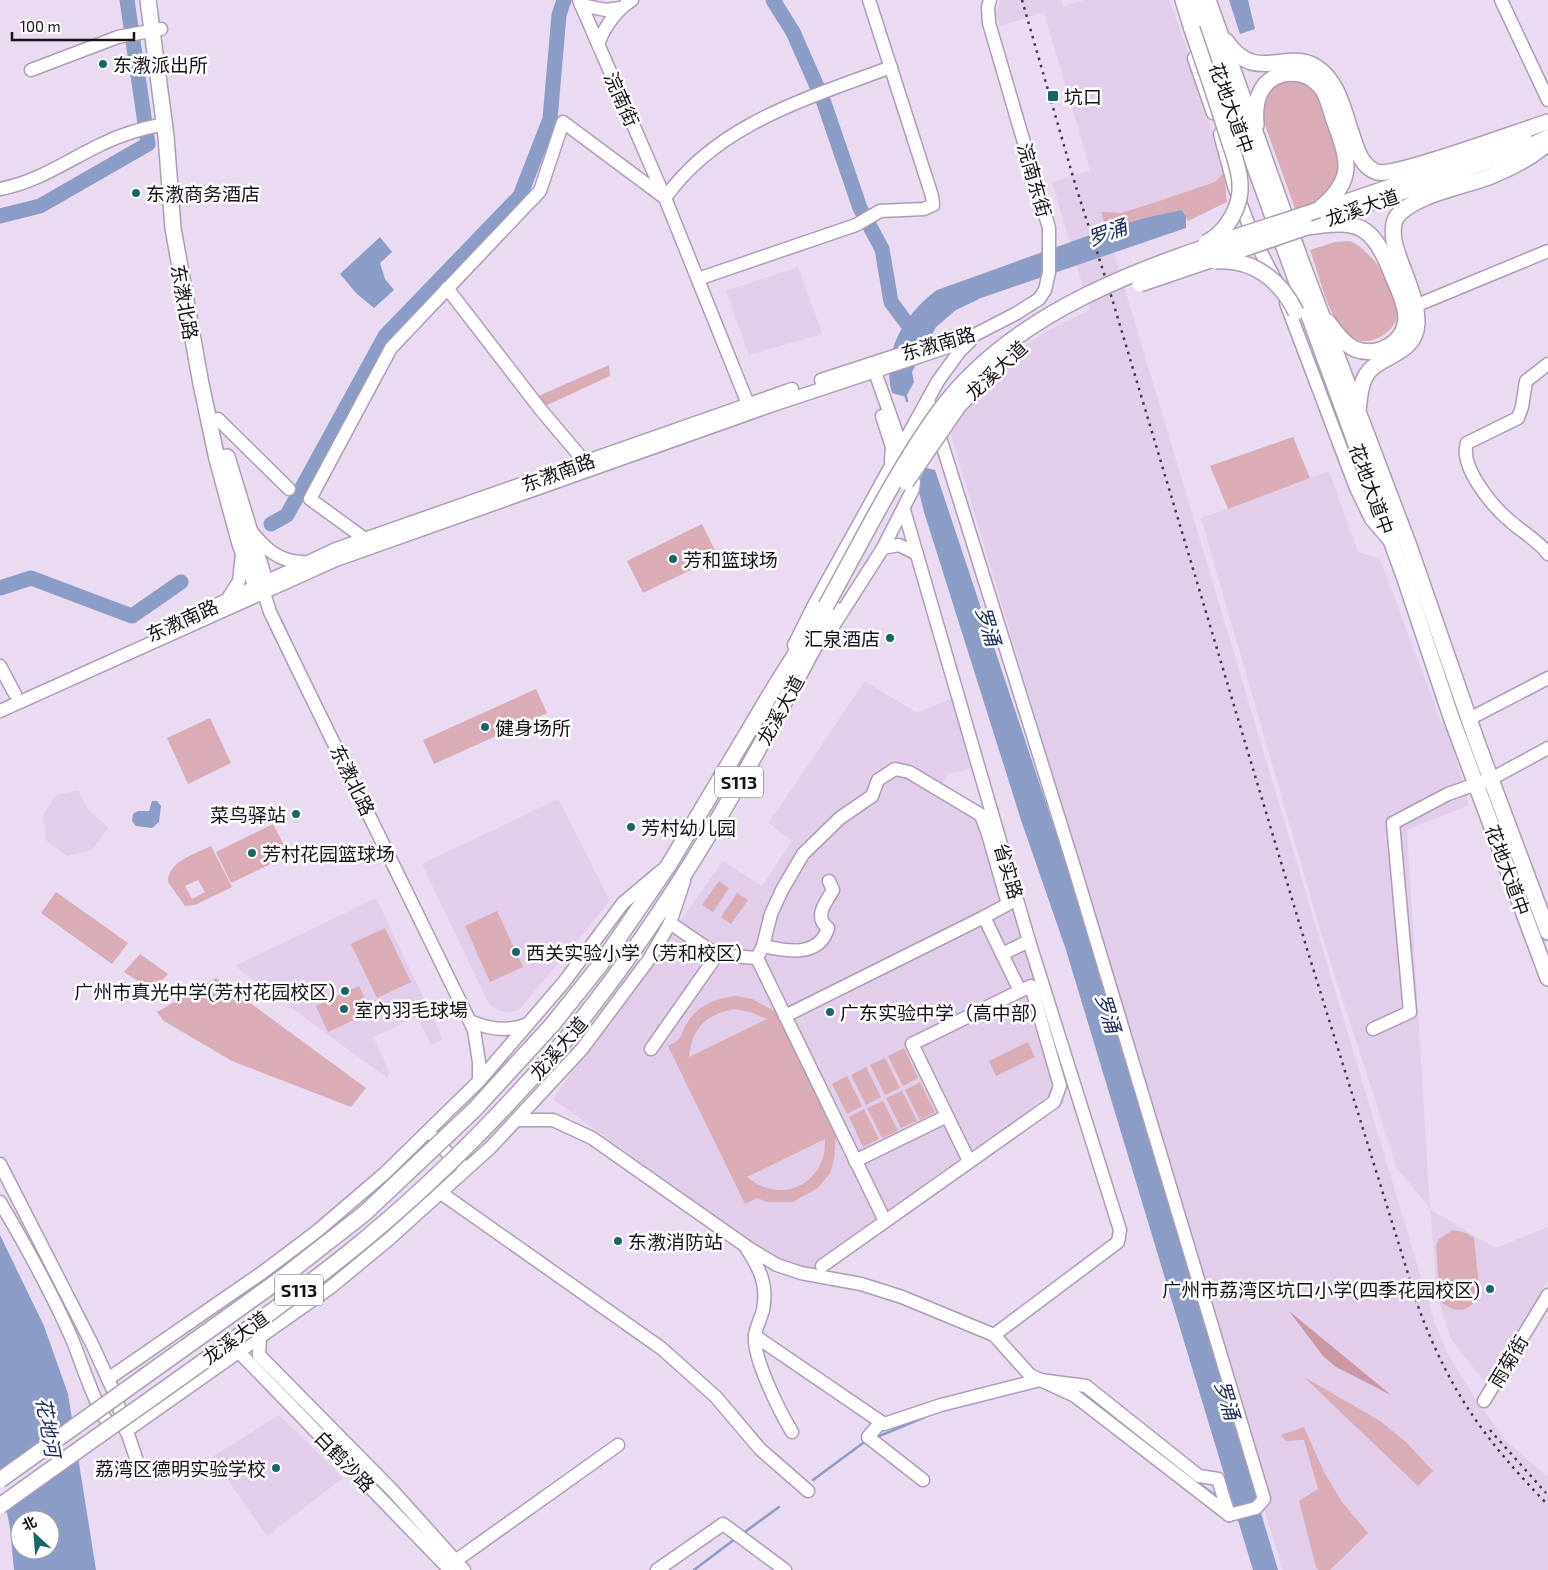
<svg xmlns="http://www.w3.org/2000/svg" width="1548" height="1570" font-family="'Exo 2','Noto Sans SC',sans-serif">
<style>
.built{fill:#e2cdeb}
.green{fill:#d9acb6;fill-rule:evenodd}
.forest{fill:#cb97a3}
.water{fill:#8b9cc6;fill-rule:evenodd}
.pier{fill:#eadaf2}
.lines{fill:none;stroke-linecap:round;stroke-linejoin:round}
.stream{stroke:#8b9cc6;stroke-width:2.5}
.river{stroke:#8b9cc6;stroke-width:15}
.minor-casing{stroke:#ad9db4;stroke-width:15}
.major-casing{stroke:#ad9db4;stroke-width:18}
.minor{stroke:#fff;stroke-width:12}
.major{stroke:#fff;stroke-width:15}
.rail{stroke:#403843;stroke-width:2.5;stroke-dasharray:2.5 5;stroke-linecap:butt}
.major-bridge-casing{stroke:#ad9db4;stroke-width:18;stroke-linecap:butt}
.major-bridge{stroke:#fff;stroke-width:15}
.poi-dot{fill:#186668;stroke:#fff;stroke-width:2}
.labels{text-anchor:middle;dominant-baseline:central;stroke-width:5;stroke-linejoin:round;paint-order:stroke}
.shield{fill:#fff;stroke:#5d585e;stroke-width:1}
.shield-label{font-size:18px;font-weight:bold;fill:#171119}
.poi-label{font-size:19px;fill:#171119;stroke:#fff;text-anchor:start}
.street-label{font-size:19px;fill:#171119;stroke:#fff}
.water-label{font-size:20px;font-style:italic;fill:#1c2b60;stroke:#fff}
</style>
<rect width="100%" height="100%" fill="#eadaf2"/>
<g class="built">
<path d="M1001,0H1061L1064,6L1084,0H1169L1184,41L1224,172L1215,182L1156,202L1121,213H1102L1434,1321L1446,1351L1474,1397L1506,1441L1548,1477V1570H1283L1264,1509L1270,1503L948,424L997,368L1018,352L1048,330L1090,310L1052,182L1089,171L1092,178L1084,148L1044,12L1000,26L996,12Z"/>
<path d="M798,267L822,334L749,355L726,291Z"/>
<path d="M1329,471L1358,552L1380,559L1441,722L1448,730L1469,805L1407,830L1430,1209L1495,1248L1548,1227V1280L1486,1384L1451,1339L1438,1298L1430,1209L1397,1168L1320,929L1201,518Z"/>
<path d="M865,681L917,713L954,697L970,769L948,774L943,784L988,812L1067,1081L1064,1103L820,1277L777,1261L553,1099L723,861L762,886L792,841L769,823Z"/>
<path d="M78,790L87,808L108,828L92,850L67,856L46,840L43,814L57,795Z"/>
<path d="M558,799L610,901L519,1010L509,1012L497,1010L489,1004L422,864Z"/>
<path d="M376,898L443,1039L431,1045L417,1017L373,1037L390,1073L387,1078L235,966Z"/>
<path d="M279,1415L343,1478L267,1536L212,1457Z"/>
</g>
<g class="green">
<path d="M1290,79C1300,80 1314,84 1320,94C1327,105 1343,159 1340,172C1336,192 1313,205 1296,211L1261,114L1267,91Z"/>
<path d="M1224,172L1227,202L1188,221L1182,210L1148,217L1107,230L1101,212L1121,213L1156,202L1215,182Z"/>
<path d="M1349,241C1359,243 1374,260 1380,268C1385,276 1399,310 1397,318C1392,333 1372,345 1357,340C1349,337 1342,329 1337,322C1325,303 1318,272 1310,250L1335,242Z"/>
<path d="M609,365L610,376L543,407L536,397Z"/>
<path d="M1293,437L1310,478L1228,509L1210,466Z"/>
<path d="M702,524L718,557L643,593L627,561Z"/>
<path d="M536,689L547,713L434,764L423,740Z"/>
<path d="M210,718L231,763L188,784L167,738Z"/>
<path d="M273,824L289,855L231,883L216,852Z"/>
<path d="M211,846L232,887L195,905L185,906L168,882C168,861 195,854 211,846ZM198,880L205,892L192,899L185,886Z"/>
<path d="M719,881L729,888L713,912L702,905Z"/>
<path d="M56,892L128,943L112,964L41,913Z"/>
<path d="M737,893L748,900L731,924L721,917Z"/>
<path d="M497,911L523,967L490,982L465,926Z"/>
<path d="M385,928L411,982L377,998L351,944Z"/>
<path d="M140,954L168,974C154,991 138,982 124,972Z"/>
<path d="M216,978L366,1088L351,1107L232,1061L164,1021L157,1012Z"/>
<path d="M359,986L371,1012L328,1032L316,1006Z"/>
<path d="M737,996L752,999L778,1013L836,1134L834,1160L830,1173L818,1188L792,1202H767L757,1198L745,1204L668,1046C684,1039 679,1036 687,1023C698,1005 716,998 737,996ZM734,1009L750,1012L767,1019L689,1057C693,1027 705,1015 734,1009ZM825,1139C827,1184 781,1206 747,1177Z"/>
<path d="M1028,1042L1035,1057L996,1076L989,1061Z"/>
<path d="M904,1048L918,1078L903,1086L888,1056Z"/>
<path d="M885,1058L900,1088L885,1095L870,1065Z"/>
<path d="M866,1067L881,1097L866,1105L851,1075Z"/>
<path d="M847,1076L862,1106L847,1114L832,1084Z"/>
<path d="M920,1082L935,1112L920,1120L905,1090Z"/>
<path d="M902,1091L917,1121L901,1128L886,1098Z"/>
<path d="M883,1101L898,1131L882,1138L867,1108Z"/>
<path d="M864,1109L879,1139L863,1147L849,1117Z"/>
<path d="M1453,1230L1466,1233L1474,1238L1480,1295C1469,1312 1456,1315 1440,1301L1436,1245L1439,1239Z"/>
<path d="M1304,1377L1380,1421L1406,1442L1433,1471L1418,1486Z"/>
<path d="M1304,1427L1324,1472L1342,1502L1368,1533L1330,1570H1319L1316,1567L1299,1501L1318,1489L1304,1440L1286,1441L1281,1435Z"/>
</g>
<path class="forest" d="M1289,1311L1391,1395L1336,1367L1323,1356Z"/>
<g class="water">
<path d="M1229,0H1248L1255,29L1240,34Z"/>
<path d="M1182,210L1186,217V228L981,298L956,310L936,327L912,372L914,382L906,397L892,393C881,353 905,313 937,290L1104,230L1148,217Z"/>
<path d="M380,237L392,252L380,263L385,279L394,290L374,308L356,293L340,274Z"/>
<path d="M926,468L935,470L1079,902L1278,1570H1253L1066,950L1021,820L924,512L917,484Z"/>
<path d="M152,801H157L161,806L159,822L152,828L136,826L132,821L133,814L138,811H149Z"/>
<path d="M0,1235L44,1326L68,1394L96,1570H14L10,1528L0,1477ZM20,1520H50V1550H20Z"/>
</g>
<path class="pier" d="M74,1418L81,1456L4,1511L0,1490V1471Z"/>
<g class="lines">
<g class="stream">
<path d="M905,394L907,401"/>
<path d="M1085,1396L1174,1464"/>
<path d="M877,1437L925,1417"/>
<path d="M813,1480L863,1443"/>
<path d="M1194,1480L1215,1495"/>
<path d="M742,1534L779,1507"/>
<path d="M694,1570L735,1539"/>
</g>
<g class="river">
<path d="M773,0L793,32L823,100L860,208L882,249L891,302L914,333"/>
<path d="M0,216L40,206L148,144L127,0"/>
<path d="M271,524L287,515L385,336L520,196L550,119L559,15L564,0"/>
<path d="M0,588L31,578L132,616L181,582"/>
</g>
<defs>
<g id="minor">
<path d="M579,0L664,196"/>
<path d="M1501,0L1548,100"/>
<path d="M581,5L606,10L620,8"/>
<path d="M598,44C605,26 615,11 632,0"/>
<path d="M1194,58L1213,113"/>
<path d="M31,70L118,37L161,29"/>
<path d="M1220,134L1234,186L1254,239L1277,283"/>
<path d="M0,189C38,182 68,160 102,144C122,134 143,128 165,124"/>
<path d="M665,198C718,123 809,98 891,67"/>
<path d="M1321,209L1489,152L1525,135"/>
<path d="M1321,222L1495,160L1548,136"/>
<path d="M698,279L856,225L880,211L924,209L933,205L932,196L869,0"/>
<path d="M447,288L541,410L585,462"/>
<path d="M1286,303L1356,488L1371,519L1388,539"/>
<path d="M1415,306L1548,251"/>
<path d="M1548,364L1526,381L1522,407L1518,418L1467,443C1459,466 1492,506 1510,521C1522,532 1539,541 1548,554"/>
<path d="M821,380L968,332"/>
<path d="M928,399L1075,870L1264,1499L1256,1508L1229,1515"/>
<path d="M882,416L892,447L891,462"/>
<path d="M218,419L289,489"/>
<path d="M904,510L1029,941L1120,1230L1118,1242L994,1335"/>
<path d="M250,530C265,548 278,562 303,562"/>
<path d="M365,539L310,499L391,348L540,191L563,122L665,198L748,404"/>
<path d="M883,548L899,545L917,554"/>
<path d="M264,593L270,612L298,670L474,1030L479,1062V1081"/>
<path d="M227,600L239,581L242,554"/>
<path d="M197,614L336,549L792,389"/>
<path d="M823,642L883,548L913,489L914,482L909,468L875,372L870,365"/>
<path d="M794,645L813,607L938,381L959,352L970,341"/>
<path d="M0,666L15,694"/>
<path d="M0,711L336,560L773,405L957,344L1017,313L1039,299L1045,290L1049,272V228L989,23L988,7L990,0"/>
<path d="M1469,719L1548,678"/>
<path d="M670,923L717,955L757,958L885,1221"/>
<path d="M763,946C786,951 819,958 828,928C813,917 826,902 833,890L829,881"/>
<path d="M1002,954L1029,941"/>
<path d="M757,958L763,946L771,914L782,890L803,854L840,818L872,796L878,780L895,769L909,772L981,815L988,834L1008,904L984,917"/>
<path d="M785,1016L984,917L1020,991L912,1044L969,1161"/>
<path d="M470,1021C488,1029 509,1032 528,1024"/>
<path d="M1373,1029L1410,1012L1393,823L1448,794L1491,779L1548,748"/>
<path d="M651,1049L717,955"/>
<path d="M517,1120H553L592,1138L750,1249L777,1265L801,1273L861,1284L902,1297L994,1335L1030,1375L1075,1396L1229,1515"/>
<path d="M434,1137L449,1155L462,1165"/>
<path d="M855,1161L947,1116"/>
<path d="M0,1164L92,1344L113,1390L136,1458"/>
<path d="M441,1193L661,1348L716,1397L760,1449L808,1491"/>
<path d="M0,1202C26,1246 51,1291 72,1339C83,1366 91,1395 106,1420"/>
<path d="M747,1249C760,1269 768,1285 763,1310C761,1318 756,1327 755,1336C753,1359 780,1412 792,1432"/>
<path d="M822,1266L1054,1102L1060,1086L1031,986L1020,991"/>
<path d="M755,1336L884,1424L941,1405L1040,1380L1086,1386L1199,1476L1218,1479L1229,1515"/>
<path d="M260,1338L259,1355L392,1490L464,1570"/>
<path d="M239,1352L450,1570"/>
<path d="M108,1379L263,1272L316,1232L384,1174L479,1081L564,982L623,903L661,871"/>
<path d="M1484,1401L1548,1295"/>
<path d="M881,1422L868,1437L923,1480"/>
<path d="M126,1431L331,1287L388,1240L491,1147L582,1049L650,958L670,923L684,881"/>
<path d="M451,1564L618,1445"/>
<path d="M657,1570L723,1524L785,1570"/>
</g>
<g id="major">
<path d="M148,0L166,136L173,228L201,384L217,459L240,544L256,586L264,593"/>
<path d="M1183,0L1192,29"/>
<path d="M1194,0L1404,576L1451,717L1548,978"/>
<path d="M1208,0L1301,261L1409,546L1477,742L1548,932"/>
<path d="M1226,41C1256,85 1286,48 1316,67C1338,81 1343,109 1351,132C1356,147 1360,166 1377,172C1394,178 1522,130 1548,122"/>
<path d="M1256,125C1255,114 1255,102 1261,91C1272,70 1303,67 1319,85C1328,94 1330,109 1334,120C1349,161 1356,180 1318,210"/>
<path d="M1307,227C1359,219 1372,224 1392,274C1397,287 1406,303 1406,318C1405,343 1377,358 1355,349C1344,344 1335,332 1328,322"/>
<path d="M1358,410C1360,396 1360,381 1370,370C1385,354 1416,353 1417,323C1417,294 1400,268 1394,241C1393,234 1392,225 1396,218C1411,195 1467,186 1491,176C1511,168 1532,157 1548,143"/>
<path d="M227,457L265,581L264,593"/>
<path d="M552,1025L600,965L670,863L776,685L822,612"/>
<path d="M566,1039C674,908 755,759 834,609"/>
</g>
</defs>
<use href="#minor" class="minor-casing"/>
<use href="#major" class="major-casing"/>
<use href="#minor" class="minor"/>
<use href="#major" class="major"/>
<g class="rail">
<path d="M1022,0L1076,187L1110,292L1307,949L1419,1309C1451,1394 1486,1441 1548,1505"/>
<path d="M1490,1430L1546,1493"/>
</g>
<defs>
<g id="major-bridge">
<path d="M1192,29C1204,64 1216,99 1227,134C1232,150 1239,166 1240,183C1242,206 1227,232 1206,243"/>
<path d="M1215,261C1253,258 1280,280 1296,312"/>
<path d="M1140,284L1307,227"/>
<path d="M906,482L959,405L1007,356"/>
<path d="M826,606C862,541 895,473 938,413C1025,294 1185,255 1318,210"/>
<path d="M0,1480L282,1278L365,1213L474,1110L552,1025"/>
<path d="M0,1506C116,1422 236,1342 348,1253C428,1189 500,1116 566,1039"/>
</g>
</defs>
<use href="#major-bridge" class="major-bridge-casing"/>
<use href="#major-bridge" class="major-bridge"/>
</g>
<g class="poi-dot">
<circle cx="103" cy="64" r="5"/>
<rect x="1047" y="90" width="12" height="12" rx="2.5"/>
<circle cx="136" cy="193" r="5"/>
<circle cx="673" cy="559" r="5"/>
<circle cx="890" cy="638" r="5"/>
<circle cx="485" cy="727" r="5"/>
<circle cx="296" cy="814" r="5"/>
<circle cx="631" cy="827" r="5"/>
<circle cx="252" cy="853" r="5"/>
<circle cx="516" cy="952" r="5"/>
<circle cx="345" cy="991" r="5"/>
<circle cx="344" cy="1009" r="5"/>
<circle cx="830" cy="1012" r="5"/>
<circle cx="618" cy="1241" r="5"/>
<circle cx="1490" cy="1289" r="5"/>
<circle cx="276" cy="1468" r="5"/>
</g>
<g class="labels">
<g class="shield">
<rect x="715" y="766.5" width="48" height="31" rx="4"/>
<rect x="275" y="1274.5" width="48" height="31" rx="4"/>
</g>
<g class="shield-label">
<text x="739" y="782">S113</text>
<text x="299" y="1290">S113</text>
</g>
<g class="poi-label">
<text x="113" y="64">东漖派出所</text>
<text x="1064" y="96">坑口</text>
<text x="146" y="193">东漖商务酒店</text>
<text x="683" y="559">芳和篮球场</text>
<text x="880" y="638" text-anchor="end">汇泉酒店</text>
<text x="495" y="727">健身场所</text>
<text x="286" y="814" text-anchor="end">菜鸟驿站</text>
<text x="641" y="827">芳村幼儿园</text>
<text x="262" y="853">芳村花园篮球场</text>
<text x="526" y="952">西关实验小学（芳和校区）</text>
<text x="335" y="991" text-anchor="end">广州市真光中学(芳村花园校区)</text>
<text x="354" y="1009">室內羽毛球場</text>
<text x="840" y="1012">广东实验中学（高中部）</text>
<text x="628" y="1241">东漖消防站</text>
<text x="1480" y="1289" text-anchor="end">广州市荔湾区坑口小学(四季花园校区)</text>
<text x="266" y="1468" text-anchor="end">荔湾区德明实验学校</text>
</g>
<g class="street-label">
<text transform="translate(622 99) rotate(66)">浣南街</text>
<text transform="translate(1232 108) rotate(70)">花地大道中</text>
<text transform="translate(1035 180) rotate(74)">浣南东街</text>
<text transform="translate(1362 207) rotate(-19)">龙溪大道</text>
<text transform="translate(185 302) rotate(80)">东漖北路</text>
<text transform="translate(938 343) rotate(-16)">东漖南路</text>
<text transform="translate(996 370) rotate(-43)">龙溪大道</text>
<text transform="translate(558 472) rotate(-20)">东漖南路</text>
<text transform="translate(1372 489) rotate(70)">花地大道中</text>
<text transform="translate(182 620) rotate(-24)">东漖南路</text>
<text transform="translate(780 710) rotate(-61)">龙溪大道</text>
<text transform="translate(353 780) rotate(64)">东漖北路</text>
<text transform="translate(1508 870) rotate(70)">花地大道中</text>
<text transform="translate(1009 871) rotate(74)">省实路</text>
<text transform="translate(558 1048) rotate(-49)">龙溪大道</text>
<text transform="translate(235 1337) rotate(-36)">龙溪大道</text>
<text transform="translate(1508 1361) rotate(-59)">雨菊街</text>
<text transform="translate(345 1461) rotate(46)">白鹤沙路</text>
</g>
<g class="water-label">
<text transform="translate(1107 232) rotate(-20)">罗涌</text>
<text transform="translate(989 626) rotate(73)">罗涌</text>
<text transform="translate(1109 1013) rotate(73)">罗涌</text>
<text transform="translate(1228 1400) rotate(73)">罗涌</text>
<text transform="translate(49 1427) rotate(80)">花地河</text>
</g>
</g>
<g transform="translate(35 1535) rotate(334)"><circle r="24" fill="#ffffff" stroke="#a2a0a3"/>
<path d="M0-4L9 19L0 12L-9 19Z" fill="#186668"/>
<text y="-8" font-size="14" font-weight="bold" text-anchor="middle" fill="#171119">北</text>
</g>
<path d="M12 32v8h122v-8" fill="none" stroke="#171119" stroke-width="2.5"/>
<text x="20" y="32" font-size="15" fill="#171119" stroke="#ffffff" stroke-width="4" paint-order="stroke">100 m</text>
</svg>
